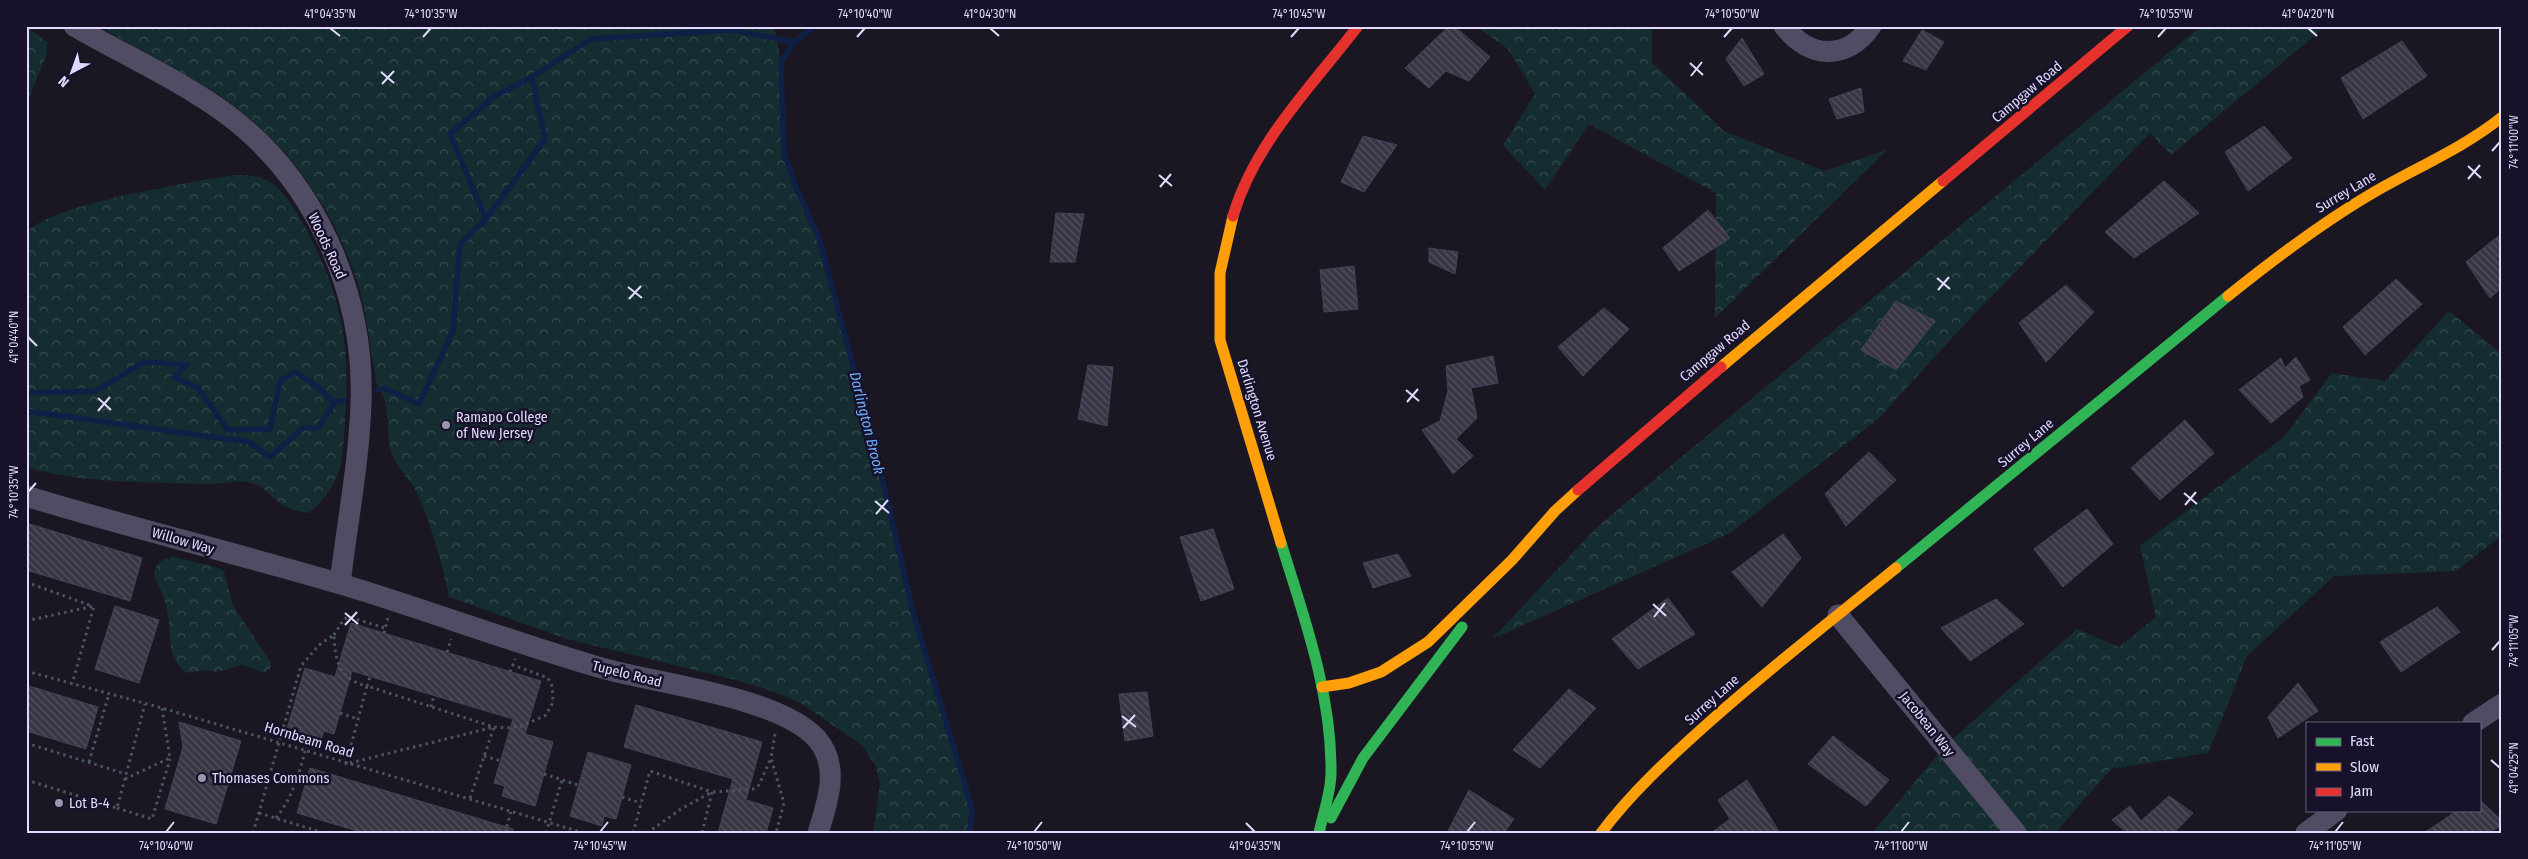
<svg xmlns="http://www.w3.org/2000/svg" width="2528" height="859" font-family="'Fira Sans Condensed',sans-serif">
<style>
.forest{fill:url(#forest-crowns)}
.lines{fill:none;stroke-linecap:round;stroke-linejoin:round}
.stream{stroke:#101f46;stroke-width:5.5}
.building{fill:url(#building-back-hatch);stroke:#474256}
.path{stroke:#4a5564;stroke-width:3;stroke-dasharray:2.5 4;stroke-linecap:butt}
.street{stroke:#4f4c64;stroke-width:21}
.fast{stroke:#30b455;stroke-width:11}
.slow{stroke:#ff9f0a;stroke-width:11}
.jam{stroke:#e5322d;stroke-width:11}
.ticks{fill:none;stroke:#e1dafe;stroke-width:2}
.poi-dot{fill:#9b96b1;stroke:#171129;stroke-width:2}
.labels{text-anchor:middle;dominant-baseline:central;stroke-width:5;stroke-linejoin:round;paint-order:stroke}
.street-label{font-size:14px;fill:#e1dafe;stroke:#171129}
.poi-label{font-size:14px;fill:#e1dafe;stroke:#171129;text-anchor:start}
.water-label{font-size:15px;font-style:italic;fill:#6cadfa;stroke:#171129}
.neatline{fill:none;stroke:#e1dafe;stroke-width:2}
.ticks-label{font-size:12px;text-anchor:middle;fill:#e1dafe}
</style>
<defs>
<pattern id="forest-crowns" width="20" height="18" patternUnits="userSpaceOnUse" patternTransform="scale(1.25)"><rect width="20" height="18" fill="#152d30"/><path d="M2 6a3 3 0 1 1 6 0M12 15a3 3 0 1 1 6 0" fill="none" stroke="#374b4f"/></pattern>
<pattern id="building-back-hatch" width="6" height="6" patternUnits="userSpaceOnUse" patternTransform="scale(1.25)"><rect width="6" height="6" fill="#393545"/><path d="M-1 5l2 2M0 0l6 6M5-1l2 2" fill="none" stroke="#555261"/></pattern>
</defs>
<rect width="100%" height="100%" fill="#1a1723"/>
<g class="forest">
<path d="M26,26L47,42V53L26,105Z"/>
<path d="M98,26H774L781,62L784,153L797,190L819,238L877,456L913,612L972,808L970,833H873L880,783L876,766L862,745L802,704L772,691L736,680L567,639L449,597C443,566 429,517 415,489C408,477 394,464 391,451C387,435 389,417 385,402C383,395 378,388 376,381C371,350 367,319 359,288C337,212 286,140 220,96C181,70 139,50 98,26Z"/>
<path d="M1476,26H1652V62L1724,131L1824,171L1887,150L1715,318L1716,193L1589,124L1545,190L1503,145L1535,94L1508,49Z"/>
<path d="M2201,26H2326L2171,155L2150,133L1963,326L1878,419L1730,533L1492,639L1597,527Z"/>
<path d="M233,175C247,175 262,175 273,184C300,205 330,275 338,308C349,350 347,394 344,437C343,448 342,463 338,474C331,490 322,503 308,513C298,511 288,509 280,503C266,493 265,484 245,482C234,481 223,484 211,484C156,482 78,484 26,467V233C52,203 190,183 233,175Z"/>
<path d="M2449,311L2502,354V535L2456,571L2334,576L2247,656L2208,753L2111,769L2055,833H1872L1947,744L2077,629L2119,647L2156,617L2140,546L2284,437L2332,373L2385,381Z"/>
<path d="M175,557L219,568L224,572L233,605L271,663L270,669L264,673L242,665L217,672L205,670L186,673C165,655 172,633 167,609C165,595 157,585 154,573C157,561 163,559 175,557Z"/>
</g>
<g class="lines">
<g class="stream">
<path d="M815,26L794,42L781,62L784,153L797,190L819,238L877,456L913,612L972,808L970,833"/>
<path d="M486,219L450,134L495,96L532,77"/>
<path d="M377,390L384,388L419,404L453,331L460,244L486,219L545,139L532,77L591,39L732,30L794,42"/>
<path d="M26,393L96,391L144,362L187,365L174,377L198,388L228,430L270,429L280,381L295,372L318,387L334,403"/>
<path d="M26,411L249,442L270,457L303,428H318L334,403L344,400"/>
</g>
</g>
<g class="building">
<path d="M1449,26H1454L1490,57L1469,81L1446,71L1429,88L1405,68Z"/>
<path d="M1922,30L1944,42L1926,70L1903,61Z"/>
<path d="M1742,38L1764,74L1744,86L1726,59Z"/>
<path d="M2402,41L2427,76L2363,119L2341,78Z"/>
<path d="M1861,88L1864,112L1837,119L1829,99Z"/>
<path d="M2264,126L2292,158L2248,191L2225,152Z"/>
<path d="M1363,136L1397,145L1364,192L1341,182Z"/>
<path d="M2164,181L2199,213L2134,258L2105,232Z"/>
<path d="M1708,210L1730,238L1679,271L1663,248Z"/>
<path d="M1056,213L1084,214L1075,262H1050Z"/>
<path d="M2502,233V287L2490,298L2466,262Z"/>
<path d="M1429,248L1458,252L1455,274L1429,262Z"/>
<path d="M1354,266L1358,309L1324,312L1320,270Z"/>
<path d="M2396,279L2422,304L2365,355L2343,327Z"/>
<path d="M2066,285L2094,312L2046,362L2019,323Z"/>
<path d="M1896,301L1935,321L1896,370L1861,350Z"/>
<path d="M1604,308L1629,329L1583,376L1558,347Z"/>
<path d="M1493,356L1498,383L1471,388L1477,418L1456,439L1473,456L1453,474L1422,430L1440,421L1448,391L1446,366Z"/>
<path d="M2296,357L2310,380L2299,386L2303,397L2271,423L2239,390L2281,358L2285,368Z"/>
<path d="M1088,365L1113,367L1107,426L1078,419Z"/>
<path d="M2185,420L2214,453L2160,500L2131,468Z"/>
<path d="M1869,452L1896,480L1846,526L1825,494Z"/>
<path d="M2087,509L2113,544L2063,587L2034,549Z"/>
<path d="M26,523L142,558L130,601L26,570Z"/>
<path d="M1213,529L1234,589L1201,601L1180,537Z"/>
<path d="M1783,534L1801,558L1762,607L1732,572Z"/>
<path d="M1398,554L1411,576L1373,588L1363,563Z"/>
<path d="M1668,598L1695,634L1638,669L1612,639Z"/>
<path d="M1996,599L2024,624L1970,661L1941,628Z"/>
<path d="M115,606L159,620L139,683L95,669Z"/>
<path d="M2437,607L2460,632L2401,672L2380,642Z"/>
<path d="M351,623L541,681L525,734L553,742L535,806L502,796L505,786L494,783L513,719L392,683L352,671L334,734L324,731L320,743L286,732L305,668L335,677Z"/>
<path d="M2298,683L2318,711L2278,738L2268,717Z"/>
<path d="M26,685L98,707L86,749L26,731Z"/>
<path d="M1569,689L1596,708L1540,768L1513,750Z"/>
<path d="M1147,692L1153,736L1125,741L1119,694Z"/>
<path d="M636,705L762,742L746,800L773,808L766,833H718L733,779L624,747Z"/>
<path d="M179,722L241,741L216,824L165,809L183,747Z"/>
<path d="M1833,736L1889,780L1866,806L1808,764Z"/>
<path d="M588,752L631,765L616,819L604,816L602,826L570,816Z"/>
<path d="M310,768L513,829V833H364L297,813Z"/>
<path d="M1747,780L1780,833H1711L1730,819L1718,800Z"/>
<path d="M1469,790L1514,819L1504,833H1447Z"/>
<path d="M2169,796L2193,813L2174,833H2127L2112,820L2130,806L2141,821Z"/>
<path d="M2479,799L2502,821V825L2488,833H2424L2458,810H2479Z"/>
</g>
<g class="lines">
<g class="path">
<path d="M26,582L92,606"/>
<path d="M26,621L94,606L72,684"/>
<path d="M384,633L388,618"/>
<path d="M334,635L344,619L349,617L385,628"/>
<path d="M447,652L451,639"/>
<path d="M26,671L162,708L584,833"/>
<path d="M510,672L513,665"/>
<path d="M431,707L434,695"/>
<path d="M340,713L358,719"/>
<path d="M775,734L771,758L784,803L776,833"/>
<path d="M26,743L126,774"/>
<path d="M484,756L501,761"/>
<path d="M89,762L109,694"/>
<path d="M544,774L578,785"/>
<path d="M125,779L170,758L162,708"/>
<path d="M26,780L117,808L145,704"/>
<path d="M622,797L641,803"/>
<path d="M470,798L494,727L346,764L367,686L494,727L505,728L522,726L546,715L552,704L553,696L552,686L548,678L513,665L515,659"/>
<path d="M117,808L152,819L170,759"/>
<path d="M259,813L324,833"/>
<path d="M276,818C292,798 299,775 305,751"/>
<path d="M253,833L301,666L319,645L334,635C335,660 339,680 367,686L370,677"/>
<path d="M505,833L511,811"/>
<path d="M546,833L562,780"/>
<path d="M633,833L650,771L712,792L702,833"/>
<path d="M647,833L681,809L712,792L753,789L759,785L771,758"/>
</g>
<g class="street">
<path d="M74,26C124,55 178,79 225,113C315,179 365,293 361,403C359,463 347,524 340,584"/>
<path d="M1784,26C1809,59 1847,61 1871,26"/>
<path d="M26,496C130,528 236,553 341,584C427,610 512,642 598,667C655,684 779,696 817,739C841,767 827,803 818,833"/>
<path d="M1838,615L2016,833"/>
<path d="M2473,723L2502,704"/>
<path d="M2306,833L2337,810"/>
</g>
<g class="fast">
<path d="M1281,543C1304,617 1332,694 1331,773C1331,792 1323,814 1319,833"/>
<path d="M1896,568L2228,296"/>
<path d="M1331,818L1363,758L1462,627"/>
</g>
<g class="slow">
<path d="M1233,216L1220,273V340L1281,543"/>
<path d="M2228,296C2274,259 2320,224 2371,194C2415,168 2462,149 2502,117"/>
<path d="M1721,367L1943,181"/>
<path d="M1322,687L1349,683L1381,672L1428,642L1512,560L1555,511L1578,490"/>
<path d="M1601,833C1632,792 1668,759 1706,725C1767,670 1832,620 1896,568"/>
</g>
<g class="jam">
<path d="M1943,181L2128,26"/>
<path d="M1233,216C1255,142 1312,86 1358,26"/>
<path d="M1578,490L1721,367"/>
</g>
</g>
<path class="ticks" d="M330,28L340,36M990,28L999,36M2308,28L2317,36M423,37L431,28M857,37L865,28M1291,37L1299,28M1724,37L1732,28M2158,37L2166,28M1690,63L1703,75M381,72L394,83M1691,76L1702,62M382,84L394,71M2492,151L2500,142M2468,166L2481,178M1159,175L1172,186M2468,179L2480,165M1160,187L1171,174M1937,278L1950,289M628,287L642,298M1938,290L1949,277M629,299L641,286M28,337L37,346M1406,390L1419,401M98,398L111,410M1407,402L1418,389M98,411L110,397M28,492L36,483M2184,493L2197,504M875,501L889,513M2185,505L2196,492M876,514L888,500M1653,604L1666,616M345,613L358,624M1654,617L1665,603M345,625L357,612M2492,650L2500,641M1122,716L1136,727M1123,728L1135,715M2491,760L2500,768M1246,823L1255,832M166,832L174,822M600,832L608,822M1034,832L1042,822M1467,832L1475,822M1901,832L1909,822M2335,832L2343,822"/>
<g class="poi-dot">
<circle cx="446" cy="425" r="5"/>
<circle cx="202" cy="778" r="5"/>
<circle cx="59" cy="803" r="5"/>
</g>
<g class="labels">
<g class="street-label">
<text transform="translate(2027 92) rotate(-40)">Campgaw Road</text>
<text transform="translate(2346 192) rotate(-31)">Surrey Lane</text>
<text transform="translate(327 246) rotate(65)">Woods Road</text>
<text transform="translate(1715 351) rotate(-40)">Campgaw Road</text>
<text transform="translate(1257 410) rotate(73)">Darlington Avenue</text>
<text transform="translate(2026 443) rotate(-40)">Surrey Lane</text>
<text transform="translate(183 541) rotate(16)">Willow Way</text>
<text transform="translate(627 674) rotate(14)">Tupelo Road</text>
<text transform="translate(1712 700) rotate(-42)">Surrey Lane</text>
<text transform="translate(1927 724) rotate(51)">Jacobean Way</text>
<text transform="translate(309 740) rotate(17)">Hornbeam Road</text>
</g>
<g class="poi-label">
<text x="456" y="417">Ramapo College<tspan x="456" dy="16">of New Jersey</tspan></text>
<text x="212" y="778">Thomases Commons</text>
<text x="69" y="803">Lot B-4</text>
</g>
<g class="water-label">
<text transform="translate(867 423) rotate(76)">Darlington Brook</text>
</g>
</g>
<rect width="2528" height="859" fill="none" stroke="#171129" stroke-width="55"/>
<rect x="2306" y="722" width="175" height="90" fill="#171129" stroke="#68617e"/>
<rect x="2316" y="738" width="25" height="8" fill="#30b455" stroke="#68617e"/>
<text x="2350" y="746" font-size="15" fill="#e1dafe">Fast</text>
<rect x="2316" y="763" width="25" height="8" fill="#ff9f0a" stroke="#68617e"/>
<text x="2350" y="772" font-size="15" fill="#e1dafe">Slow</text>
<rect x="2316" y="788" width="25" height="8" fill="#e5322d" stroke="#68617e"/>
<text x="2350" y="796" font-size="15" fill="#e1dafe">Jam</text>
<g transform="translate(72 72) rotate(221)" stroke="#171129" stroke-width="4" paint-order="stroke">
<path d="M0-4L9 19L0 12L-9 19Z" fill="#e1dafe"/>
<text y="-8" font-size="14" font-weight="bold" text-anchor="middle" fill="#e1dafe">N</text>
</g>
<rect x="28" y="28" width="2472" height="804" class="neatline"/>
<g class="ticks-label">
<text x="330" y="18">41°04'35"N</text>
<text x="431" y="18">74°10'35"W</text>
<text x="865" y="18">74°10'40"W</text>
<text x="990" y="18">41°04'30"N</text>
<text x="1299" y="18">74°10'45"W</text>
<text x="1732" y="18">74°10'50"W</text>
<text x="2166" y="18">74°10'55"W</text>
<text x="2308" y="18">41°04'20"N</text>
<text transform="translate(2514 142) rotate(-90)" y="4">74°11'00"W</text>
<text transform="translate(14 337) rotate(-90)" y="4">41°04'40"N</text>
<text transform="translate(14 492) rotate(-90)" y="4">74°10'35"W</text>
<text transform="translate(2514 641) rotate(-90)" y="4">74°11'05"W</text>
<text transform="translate(2514 768) rotate(-90)" y="4">41°04'25"N</text>
<text x="166" y="850">74°10'40"W</text>
<text x="600" y="850">74°10'45"W</text>
<text x="1034" y="850">74°10'50"W</text>
<text x="1255" y="850">41°04'35"N</text>
<text x="1467" y="850">74°10'55"W</text>
<text x="1901" y="850">74°11'00"W</text>
<text x="2335" y="850">74°11'05"W</text>
</g>
</svg>
